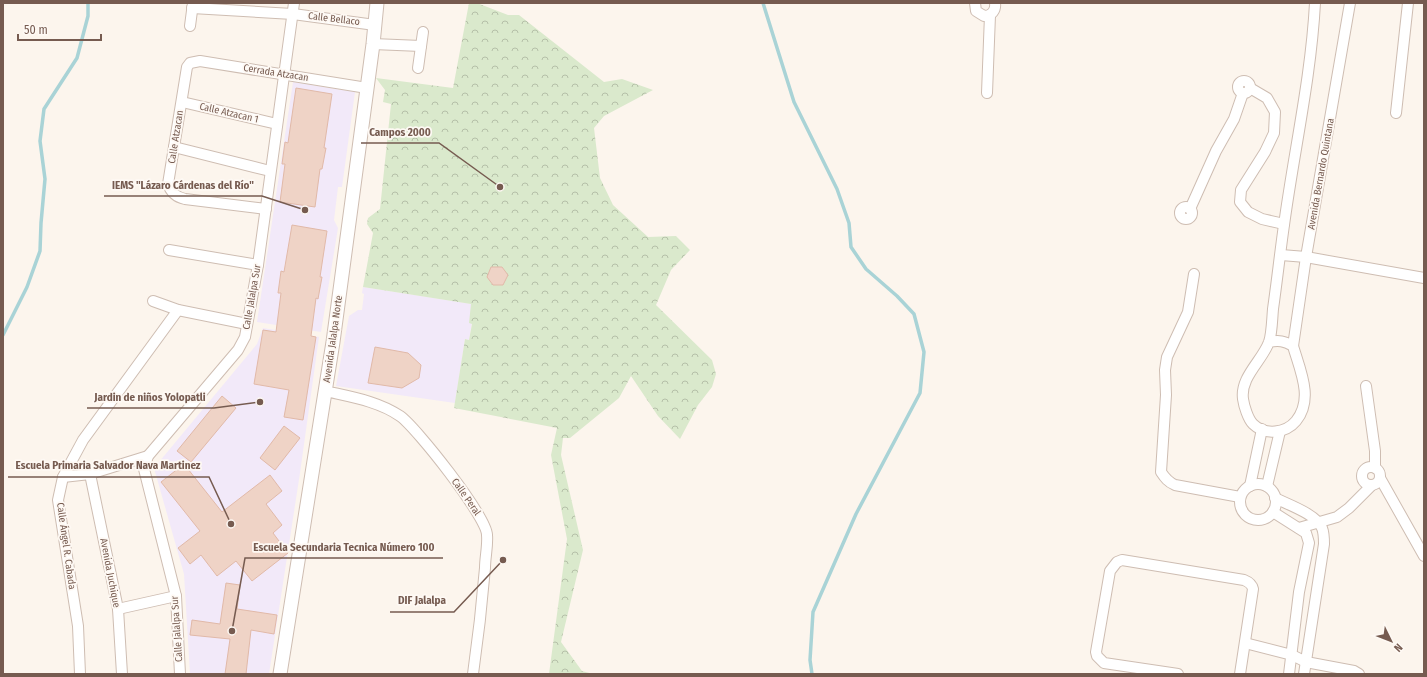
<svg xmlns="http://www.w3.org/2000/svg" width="1427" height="677" font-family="'Fira Sans Condensed',sans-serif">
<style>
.education{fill:#f2e9f9}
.park{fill:url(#park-crowns)}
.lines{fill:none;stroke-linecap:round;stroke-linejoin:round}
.stream{stroke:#a9d3d6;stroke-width:3.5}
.building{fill:#efd3c6;stroke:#e1b9a8}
.minor-casing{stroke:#cebdb2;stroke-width:12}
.tertiary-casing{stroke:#cebdb2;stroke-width:15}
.minor{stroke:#fff;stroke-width:10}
.tertiary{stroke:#fff;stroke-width:13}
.labels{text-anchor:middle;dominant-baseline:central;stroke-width:3.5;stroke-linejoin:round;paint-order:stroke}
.street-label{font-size:10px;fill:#765b50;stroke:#fef9f4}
.leader{fill:none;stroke:#765b50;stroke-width:1.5}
.callout-dot{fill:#765b50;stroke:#fef9f4;stroke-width:1.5}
.callout-label{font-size:11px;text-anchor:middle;font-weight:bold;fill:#765b50;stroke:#fef9f4;stroke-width:3.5;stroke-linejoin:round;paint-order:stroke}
</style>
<defs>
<pattern id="park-crowns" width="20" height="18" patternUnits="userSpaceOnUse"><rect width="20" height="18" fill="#dae9cc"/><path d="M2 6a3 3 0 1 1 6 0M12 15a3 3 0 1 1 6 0" fill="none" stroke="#b5c0a8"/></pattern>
</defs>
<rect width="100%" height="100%" fill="#fcf5ed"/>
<g class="education">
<path d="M293,82L355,92L342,187H338L334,220L338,228L321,332L257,322Z"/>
<path d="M363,287L472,304L469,323H472L469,340L465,339L455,403L336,386L349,316L358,310H362L364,294L362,293Z"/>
<path d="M263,328L319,337L300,473L269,674H190L184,574L154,468L257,344Z"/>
</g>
<path class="park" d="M469,3H477L508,15H519L604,82L622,79L653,90L604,116L594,128L600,178L613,205L648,237L676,236L690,250L671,270L656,305L712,360L716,374L712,387L698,405L680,439L658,416L631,376L619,398L570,438H563L561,455L583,550L561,642L582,671L593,674H549L567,539L551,455L557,428L454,408L465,339L469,340L472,324L469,323L471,304L363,287L373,233L367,224L368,218L380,209L391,104L383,102L385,90L376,78L453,88Z"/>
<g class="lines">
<g class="stream">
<path d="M763,3L794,102L837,189L849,223L851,247L866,269L897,296L914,314L924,352L920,393L856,514L813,612L810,660L812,674"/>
<path d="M3,335L27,287L40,251L41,223L45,179L40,141L44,109L77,58L88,16V3"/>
</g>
</g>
<g class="building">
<path d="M296,88L332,94L324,148H326L322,169H320L315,207L280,202L285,164H282L285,142L288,143Z"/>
<path d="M292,225L327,231L320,277H322L318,299L316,298L311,336L316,337L303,420L284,417L289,390L254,384L263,330L276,332L281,293H278L281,271L284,272Z"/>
<path d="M491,267H502L508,275L503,285H493L487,277Z"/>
<path d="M375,347L408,353L421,365L419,378L402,388L368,383Z"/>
<path d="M222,396L236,408L191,462L177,451Z"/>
<path d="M284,426L300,438L275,470L260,458Z"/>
<path d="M184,464L222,512L270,475L282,491L266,504L282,525L273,533L288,553L252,581L236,561L217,576L201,555L190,564L178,548L200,531L161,482Z"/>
<path d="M226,583L240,585L237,609L277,615L274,634L251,630L246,674H225L230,639L190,635L192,620L220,624Z"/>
</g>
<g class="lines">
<defs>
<g id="minor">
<path d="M975,3L976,11L984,16C992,16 996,10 995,3"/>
<path d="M192,8L293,14L375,25"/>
<path d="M190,26L193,3"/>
<path d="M373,44L421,46"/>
<path d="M418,68L423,32"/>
<circle cx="1244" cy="87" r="6"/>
<path d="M1250,88L1267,98L1275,112L1274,133L1265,152L1241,190L1240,202L1248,212L1262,219L1284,224"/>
<path d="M987,93L990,15"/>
<path d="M182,102L277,124"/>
<path d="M1396,113L1408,3"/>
<path d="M174,147L270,171"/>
<circle cx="1186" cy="213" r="6"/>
<path d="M266,209L185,199C176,197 171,193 168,184L187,67L190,63L200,61L367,88"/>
<path d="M1190,209L1216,151L1234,119L1243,93"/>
<path d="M169,250L258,265"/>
<path d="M1281,255L1306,257L1424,278"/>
<path d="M1194,274L1188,312L1167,357L1165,370L1166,395L1161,472C1165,478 1168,482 1175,485L1240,497"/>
<path d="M153,301L178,310L247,324"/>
<path d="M1269,342C1279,340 1284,341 1293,346C1300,370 1314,399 1296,421C1286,433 1265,436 1253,424C1248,419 1244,406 1243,399C1240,377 1262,361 1269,342C1272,333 1272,320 1273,309C1277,281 1280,253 1284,225C1294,151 1311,78 1315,3"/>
<path d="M1293,346L1306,257L1350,3"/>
<path d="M1366,386L1375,451V468"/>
<path d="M325,391C351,397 378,401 400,416C416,427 487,517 487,535C488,546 485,557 485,568C482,604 478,639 473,674"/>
<circle cx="1371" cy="476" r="9"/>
<path d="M90,474L118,609L122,674"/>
<path d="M63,477L90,474L148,456"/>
<path d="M1380,478L1424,556"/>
<circle cx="1258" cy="502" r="18"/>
<path d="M1250,486L1262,429"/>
<path d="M1267,486L1280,431"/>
<path d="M1275,498C1289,505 1316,514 1322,528C1324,533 1324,539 1324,544L1304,674"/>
<path d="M1273,512L1306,533L1309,543L1299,592L1289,674"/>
<path d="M1299,528L1337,517L1349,508L1372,485"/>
<path d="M118,609L176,596"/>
<path d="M1245,643L1292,655L1306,662L1354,671L1359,674"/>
<path d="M80,674L78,626L58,500L63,477L83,440L178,310"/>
<path d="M180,674L176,596L144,469L148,456L238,350L245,337L258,265L294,3"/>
<path d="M1178,674L1104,663L1097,656L1096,652L1110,571L1117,562L1122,560L1244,580C1249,582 1252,584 1253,589L1240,674"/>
</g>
<path id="tertiary" d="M280,674L333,342L373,44L377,3"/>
</defs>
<use href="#minor" class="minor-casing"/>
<use href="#tertiary" class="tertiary-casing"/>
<use href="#minor" class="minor"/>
<use href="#tertiary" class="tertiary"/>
</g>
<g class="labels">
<g class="street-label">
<text transform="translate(334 19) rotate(7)">Calle Bellaco</text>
<text transform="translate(276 73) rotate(9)">Cerrada Atzacan</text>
<text transform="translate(229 113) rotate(13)">Calle Atzacan 1</text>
<text transform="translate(176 137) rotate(-81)">Calle Atzacan</text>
<text transform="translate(1321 174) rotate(-80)">Avenida Bernardo Quintana</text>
<text transform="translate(252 297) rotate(-80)">Calle Jalalpa Sur</text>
<text transform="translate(333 339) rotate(-82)">Avenida Jalalpa Norte</text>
<text transform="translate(466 497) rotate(55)">Calle Peral</text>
<text transform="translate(66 546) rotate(82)">Calle Ángel R. Cabada</text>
<text transform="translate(110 573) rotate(79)">Avenida Juchique</text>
<text transform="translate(177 629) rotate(-94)">Calle Jalalpa Sur</text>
</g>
</g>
<path class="leader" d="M500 187L439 143H361M305 210L262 196H104M260 402L214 408H87M231 524L209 477H8M232 631L245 558H443M503 560L454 612H390"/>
<g class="callout-dot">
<circle cx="500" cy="187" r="4"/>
<circle cx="305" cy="210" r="4"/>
<circle cx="260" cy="402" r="4"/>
<circle cx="231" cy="524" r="4"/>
<circle cx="232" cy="631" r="4"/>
<circle cx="503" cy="560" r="4"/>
</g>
<g class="callout-label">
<text x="400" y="136">Campos 2000</text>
<text x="183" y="189">IEMS "Lázaro Cárdenas del Río"</text>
<text x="150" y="401">Jardin de niños Yolopatli</text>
<text x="108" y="469">Escuela Primaria Salvador Nava Martinez</text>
<text x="344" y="551">Escuela Secundaria Tecnica Número 100</text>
<text x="422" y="604">DIF Jalalpa</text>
</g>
<rect width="1427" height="677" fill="none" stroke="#765b50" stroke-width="8"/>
<g transform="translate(1391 641) rotate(133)" stroke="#fef9f4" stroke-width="3" paint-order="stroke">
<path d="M0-3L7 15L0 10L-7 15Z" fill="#765b50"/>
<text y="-6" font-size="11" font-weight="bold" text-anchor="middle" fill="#765b50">N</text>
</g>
<path d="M18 34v6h83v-6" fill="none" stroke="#765b50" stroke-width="2"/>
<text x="24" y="34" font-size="12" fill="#765b50" stroke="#fef9f4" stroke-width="3" paint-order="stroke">50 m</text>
</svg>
